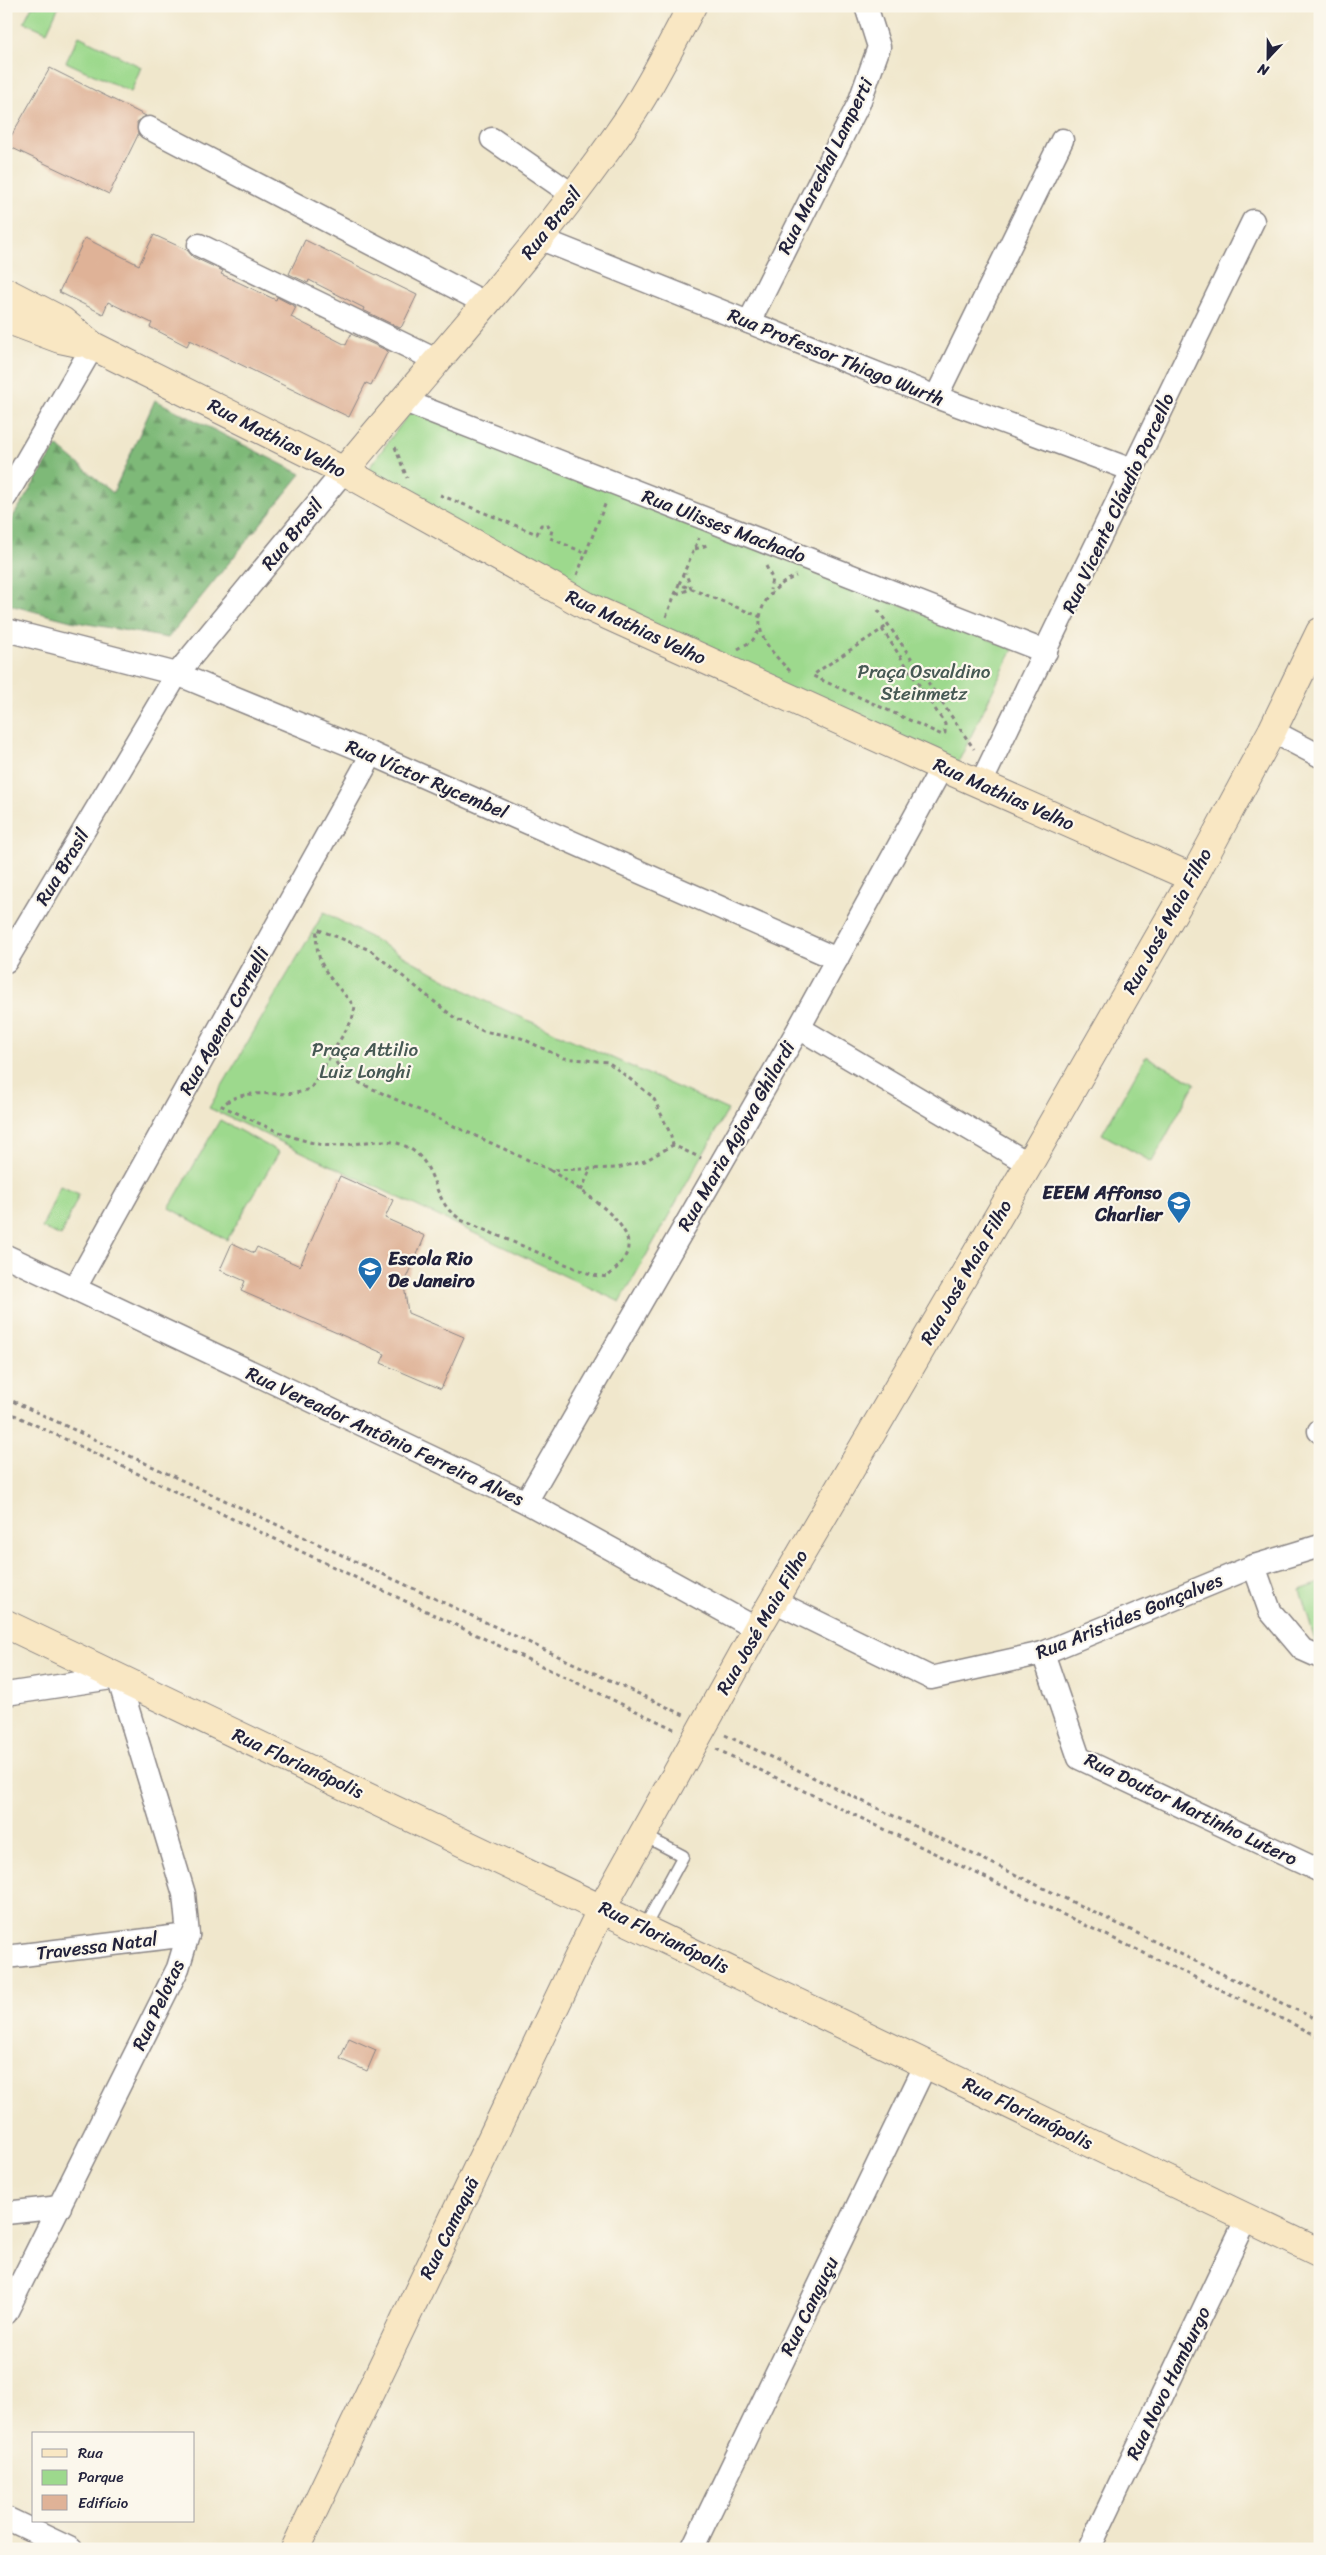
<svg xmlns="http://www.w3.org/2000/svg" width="1326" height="2555" font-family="Sriracha,sans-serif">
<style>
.forest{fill:url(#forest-firs);stroke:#506e5a}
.park{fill:#9dd98d;stroke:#607e64}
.building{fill:#dfb297}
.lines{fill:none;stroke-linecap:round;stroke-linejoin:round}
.lane-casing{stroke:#898484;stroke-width:14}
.street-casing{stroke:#898484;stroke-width:25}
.secondary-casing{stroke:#898484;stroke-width:30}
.path{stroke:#898484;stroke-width:3;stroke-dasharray:4 4;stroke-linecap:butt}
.lane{stroke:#fff;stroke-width:11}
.street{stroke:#fff;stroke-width:22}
.secondary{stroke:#f9e7c3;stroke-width:28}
.labels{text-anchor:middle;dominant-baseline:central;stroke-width:4.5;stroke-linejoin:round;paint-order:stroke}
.street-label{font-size:19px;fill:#22223b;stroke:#fbf7ec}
.park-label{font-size:19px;fill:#475954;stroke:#fbf7ec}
.poi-label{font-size:19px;font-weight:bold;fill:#22223b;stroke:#fbf7ec;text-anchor:end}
</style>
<defs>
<pattern id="forest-firs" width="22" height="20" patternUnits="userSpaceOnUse" patternTransform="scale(1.25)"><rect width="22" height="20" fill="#7eb978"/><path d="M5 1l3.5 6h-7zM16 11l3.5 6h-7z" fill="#679664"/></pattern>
</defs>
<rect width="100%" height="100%" fill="#fbf7ec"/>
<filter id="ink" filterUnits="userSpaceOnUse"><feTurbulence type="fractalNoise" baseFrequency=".02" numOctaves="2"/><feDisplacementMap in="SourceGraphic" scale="10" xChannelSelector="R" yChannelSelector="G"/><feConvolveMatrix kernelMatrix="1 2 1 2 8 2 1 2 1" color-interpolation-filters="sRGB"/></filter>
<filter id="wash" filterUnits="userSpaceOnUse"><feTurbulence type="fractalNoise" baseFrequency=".0096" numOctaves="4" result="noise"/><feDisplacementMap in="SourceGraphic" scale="20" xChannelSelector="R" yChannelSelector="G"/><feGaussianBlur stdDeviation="1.12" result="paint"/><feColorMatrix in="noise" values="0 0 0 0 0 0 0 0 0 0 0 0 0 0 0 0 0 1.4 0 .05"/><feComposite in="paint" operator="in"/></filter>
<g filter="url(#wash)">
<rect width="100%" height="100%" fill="#f0e7cc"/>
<path class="forest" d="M155,400L301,474L168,638L71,621L6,604V528L57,446L113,493Z"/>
<g class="park">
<path d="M32,6H59L47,32L24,22Z"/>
<path d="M79,36L141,67L131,92L66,62Z"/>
<path d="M411,411L1013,649L957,765L590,603L360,480Z"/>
<path d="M324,912L483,1000L728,1110L620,1302L209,1108Z"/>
<path d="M1146,1056L1195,1083L1152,1162L1102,1134Z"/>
<path d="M220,1120L279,1152L227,1240L169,1208Z"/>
<path d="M60,1186L79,1194L61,1236L42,1228Z"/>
<path d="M1320,1583V1643L1315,1641L1300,1590Z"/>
</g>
<g id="blocks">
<g class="building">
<path d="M50,68L146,116L137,122L138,135L109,194L6,145Z"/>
<path d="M154,235L187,250L193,257L223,271L221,274L276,300L277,297L296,307L291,317L346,345L351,334L388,351L371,385L366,383L349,417L190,340L187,346L150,327L152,323L108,302L103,314L59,292L85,238L139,265Z"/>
<path d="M305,240L417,295L402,326L400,328L363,310L364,308L309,280L308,283L289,274Z"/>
<path d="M340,1176L393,1200L385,1218L425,1236L404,1285L408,1313L464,1337L441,1389L381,1363L385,1354L241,1291L245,1281L220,1270L232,1243L254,1253L257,1247L300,1266Z"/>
<path d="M349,2038L376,2050L367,2071L340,2059Z"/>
</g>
</g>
</g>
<g filter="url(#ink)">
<use href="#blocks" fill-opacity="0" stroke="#898484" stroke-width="1"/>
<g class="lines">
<defs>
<path id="lane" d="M643,1835L683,1856L644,1928"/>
<g id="street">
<path d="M149,128L485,303"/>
<path d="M492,139L573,195"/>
<path d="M541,239L936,397L1132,470"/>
<path d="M199,245L436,360"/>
<path d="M749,322L859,103L879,47L866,6"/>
<path d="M936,397L1062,140"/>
<path d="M402,400L1046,652"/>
<path d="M6,496L93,346"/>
<path d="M6,630L177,674L372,754L837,959"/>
<path d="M1272,731L1320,756"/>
<path d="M981,783L1253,221"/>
<path d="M6,961L177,674L344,471"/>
<path d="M799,1028L1029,1164"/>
<path d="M6,1256L526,1502L757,1629"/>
<path d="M75,1288L372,754"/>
<path d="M1319,1431L1320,1432"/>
<path d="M526,1502L799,1028L942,767"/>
<path d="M1254,1566L1270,1611L1302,1649L1320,1657"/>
<path d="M774,1601L931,1678L1043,1653L1254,1566L1320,1546"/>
<path d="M1043,1653L1079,1758L1320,1871"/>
<path d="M6,1694L118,1677L184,1894L188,1935L178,1968L6,2313"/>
<path d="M6,1957L188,1935"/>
<path d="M6,2213L60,2207"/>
<path d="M6,2518L71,2549"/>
<path d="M692,2549L926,2064"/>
<path d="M1089,2549L1247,2218"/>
</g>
<g id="secondary">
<path d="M6,292L62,321L93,346L344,471L587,606L942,767L1193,878"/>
<path d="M6,319L60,339L79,343"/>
<path d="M344,471C436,359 535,253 618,134C647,94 669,49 692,6"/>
<path d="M6,1624L1320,2253"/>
<path d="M295,2549L602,1908L757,1629L1029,1164L1193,878L1272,731L1320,632"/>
</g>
</defs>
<use href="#lane" class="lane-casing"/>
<use href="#street" class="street-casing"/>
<use href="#secondary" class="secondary-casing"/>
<g class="path">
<path d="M395,447L407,478"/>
<path d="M440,495L537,534L541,525H547L552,530L550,538L585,553"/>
<path d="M695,549L710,544"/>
<path d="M766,566L772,578L770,590"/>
<path d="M577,575L606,502"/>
<path d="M679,584L699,538"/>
<path d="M676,594L691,589L686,573"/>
<path d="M878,610L974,749"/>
<path d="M666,617L679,584L761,617"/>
<path d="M882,629L945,724V733L942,735L813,676C814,672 878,633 888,625"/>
<path d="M738,649L752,641L761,628"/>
<path d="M790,671C781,662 772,653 765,641C750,613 770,587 796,576"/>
<path d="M332,1055L340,1069L349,1077"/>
<path d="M320,1076L332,1073L349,1078L550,1170L617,1168L645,1161L673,1145"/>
<path d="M550,1170C571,1184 630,1218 628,1246C628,1258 616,1269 607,1277L593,1275L577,1269L461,1220C458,1217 453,1214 450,1211C434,1194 434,1167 415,1152C383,1128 352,1152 318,1144C285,1137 252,1120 222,1106C246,1083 285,1102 311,1088L352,1020L355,1007C334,981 313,967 317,929L370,950L456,1019L483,1031L521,1038L563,1058L608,1062L653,1097L670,1133L673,1145L701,1158"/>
<path d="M581,1191L590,1170"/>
<path d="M6,1398L684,1715"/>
<path d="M6,1411L674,1729"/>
<path d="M725,1735L1320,2021"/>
<path d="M716,1749L1320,2037"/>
</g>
<use href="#lane" class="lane"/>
<use href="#street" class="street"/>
<use href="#secondary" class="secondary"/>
</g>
</g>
<defs>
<symbol id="school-pin" viewBox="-11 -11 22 30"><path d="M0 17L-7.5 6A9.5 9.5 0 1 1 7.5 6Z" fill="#1f6fb2" stroke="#fbf7ec"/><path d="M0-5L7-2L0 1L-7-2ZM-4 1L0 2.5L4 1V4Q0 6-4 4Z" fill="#fff"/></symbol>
</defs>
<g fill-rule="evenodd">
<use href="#school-pin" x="1165" y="1189" width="28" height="38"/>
<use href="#school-pin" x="356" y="1255" width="28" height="38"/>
</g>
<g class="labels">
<g class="street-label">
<text transform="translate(825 166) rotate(-64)">Rua Marechal Lamperti</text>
<text transform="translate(551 223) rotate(-52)">Rua Brasil</text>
<text transform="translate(836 357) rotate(22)">Rua Professor Thiago Wurth</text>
<text transform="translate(277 438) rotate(27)">Rua Mathias Velho</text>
<text transform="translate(1118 503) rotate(-65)">Rua Vicente Cláudio Porcello</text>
<text transform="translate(724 526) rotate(21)">Rua Ulisses Machado</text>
<text transform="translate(292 534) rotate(-51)">Rua Brasil</text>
<text transform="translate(636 627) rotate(25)">Rua Mathias Velho</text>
<text transform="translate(427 779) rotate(23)">Rua Víctor Rycembel</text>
<text transform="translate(1004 794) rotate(24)">Rua Mathias Velho</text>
<text transform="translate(62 867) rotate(-59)">Rua Brasil</text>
<text transform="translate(1167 921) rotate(-61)">Rua José Maia Filho</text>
<text transform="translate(224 1021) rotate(-61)">Rua Agenor Cornelli</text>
<text transform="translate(736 1136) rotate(-60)">Rua Maria Agiova Ghilardi</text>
<text transform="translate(966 1272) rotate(-60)">Rua José Maia Filho</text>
<text transform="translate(385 1436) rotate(25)">Rua Vereador Antônio Ferreira Alves</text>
<text transform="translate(1129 1616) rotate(-22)">Rua Aristides Gonçalves</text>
<text transform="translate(762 1622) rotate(-60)">Rua José Maia Filho</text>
<text transform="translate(298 1763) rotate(25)">Rua Florianópolis</text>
<text transform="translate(1191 1809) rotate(26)">Rua Doutor Martinho Lutero</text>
<text transform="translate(664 1937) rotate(26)">Rua Florianópolis</text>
<text transform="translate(97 1946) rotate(-7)">Travessa Natal</text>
<text transform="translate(158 2005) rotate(-65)">Rua Pelotas</text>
<text transform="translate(1028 2113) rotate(26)">Rua Florianópolis</text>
<text transform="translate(449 2228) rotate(-64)">Rua Camaquã</text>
<text transform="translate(809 2306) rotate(-64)">Rua Canguçu</text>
<text transform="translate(1168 2383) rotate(-64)">Rua Novo Hamburgo</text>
</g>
<g class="park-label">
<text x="924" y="671">Praça Osvaldino<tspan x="924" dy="22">Steinmetz</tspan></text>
<text x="365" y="1049">Praça Attilio<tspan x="365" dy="22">Luiz Longhi</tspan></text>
</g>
<g class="poi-label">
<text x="1162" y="1192">EEEM Affonso<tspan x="1162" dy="22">Charlier</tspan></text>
<text x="388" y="1258" text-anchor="start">Escola Rio<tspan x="388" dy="22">De Janeiro</tspan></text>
</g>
</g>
<rect width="1326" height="2555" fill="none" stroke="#fbf7ec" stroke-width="25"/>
<rect x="32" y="2432" width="162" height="90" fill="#fbf7ec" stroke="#a4a2a5"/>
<rect x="42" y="2449" width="25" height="8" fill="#f9e7c3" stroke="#a4a2a5"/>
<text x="78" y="2458" font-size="15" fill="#22223b">Rua</text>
<rect x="42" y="2470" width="25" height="15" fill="#9dd98d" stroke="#a4a2a5"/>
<text x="78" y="2482" font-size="15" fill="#22223b">Parque</text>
<rect x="42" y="2495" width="25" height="15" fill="#dfb297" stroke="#a4a2a5"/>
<text x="78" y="2508" font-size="15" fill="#22223b">Edifício</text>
<g transform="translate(1268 58) rotate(202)" stroke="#fbf7ec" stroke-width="4" paint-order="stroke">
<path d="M0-4L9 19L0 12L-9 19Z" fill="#22223b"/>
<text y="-8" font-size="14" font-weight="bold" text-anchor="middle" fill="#22223b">N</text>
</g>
</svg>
